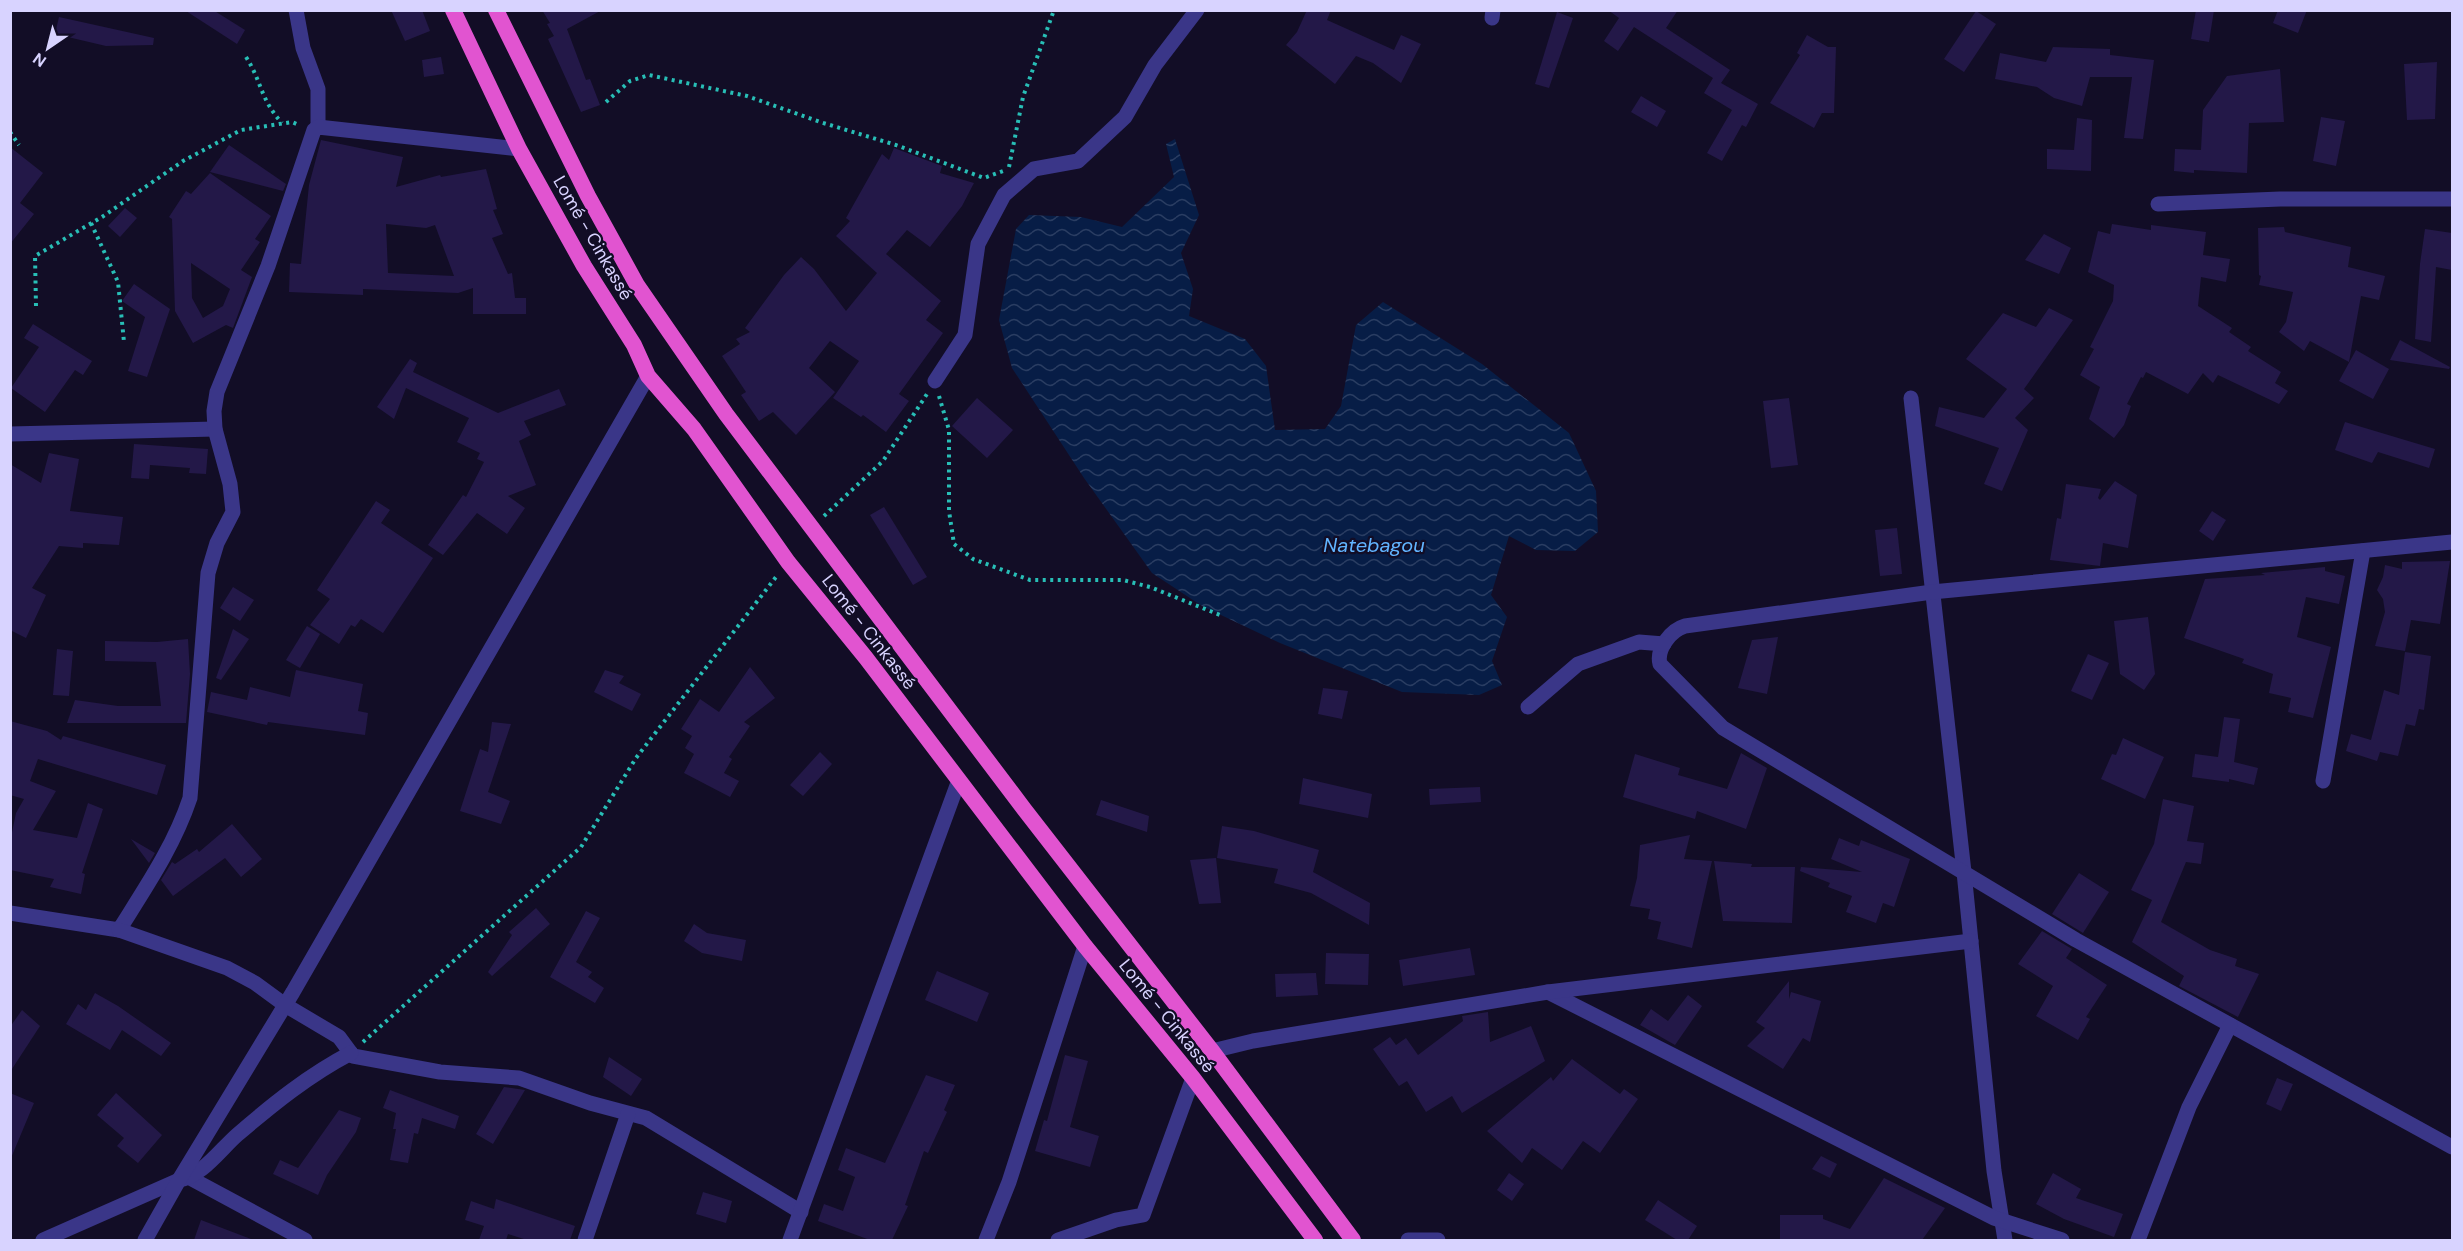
<svg xmlns="http://www.w3.org/2000/svg" width="2463" height="1251" font-family="'DM Sans',sans-serif">
<style>
.water{fill:url(#water-waves)}
.building{fill:#231848;fill-rule:evenodd}
.lines{fill:none;stroke-linecap:round;stroke-linejoin:round}
.path{stroke:#28beb6;stroke-width:4;stroke-dasharray:3 4.5;stroke-linecap:butt}
.minor{stroke:#3a3688;stroke-width:15}
.trunk{stroke:#e154d0;stroke-width:16}
.labels{text-anchor:middle;dominant-baseline:central;stroke-width:4.5;stroke-linejoin:round;paint-order:stroke}
.street-label{font-size:18px;fill:#d8d3ff;stroke:#120d26}
.water-label{font-size:20px;font-style:italic;fill:#61b4ff;stroke:#120d26}
</style>
<defs>
<pattern id="water-waves" width="16" height="10" patternUnits="userSpaceOnUse" patternTransform="scale(1.5)"><rect width="16" height="10" fill="#071d46"/><path d="M0 5q4-4 8 0t8 0" fill="none" stroke="#2a3d62"/></pattern>
</defs>
<rect width="100%" height="100%" fill="#120d26"/>
<path class="water" d="M1175,139L1199,215L1181,253L1193,289L1189,316L1245,339L1266,366L1275,430L1325,429L1341,406L1356,325L1383,302L1482,364L1569,433L1596,491L1598,532L1575,551L1536,550L1509,536L1491,595L1507,617L1492,661L1502,685L1479,695L1402,692L1280,643L1202,606L1152,573L1084,478L1012,368L999,320L1016,229L1029,215L1081,217L1122,227L1174,177L1166,144Z"/>
<g class="building">
<path d="M213,10L245,30L237,44L186,11Z"/>
<path d="M391,10H422L430,31L405,41Z"/>
<path d="M542,10H602L567,29L586,80L590,79L600,105L581,112L548,39L554,36L547,24L550,23Z"/>
<path d="M1307,10H1331L1327,20L1394,50L1401,35L1421,44L1401,83L1373,63L1356,56L1335,84L1286,45L1297,32Z"/>
<path d="M1608,10H1678L1666,28L1730,70L1721,83L1758,104L1746,127L1742,125L1722,161L1707,153L1732,110L1704,93L1713,78L1634,27L1618,51L1604,41L1619,18Z"/>
<path d="M2196,10H2214L2209,42L2191,39Z"/>
<path d="M2278,10H2307L2298,33L2273,23Z"/>
<path d="M1976,11L1996,24L1964,72L1944,59Z"/>
<path d="M1557,12L1573,18L1549,88L1535,84Z"/>
<path d="M59,17L154,38L153,45L106,46L55,34Z"/>
<path d="M1807,35L1828,47H1836L1834,113H1822L1814,128L1770,103L1800,55L1797,53Z"/>
<path d="M2053,47L2110,49V55L2154,60L2143,139L2124,138L2132,77H2090L2082,106L2054,98L2037,87L1995,79L2000,53L2046,62Z"/>
<path d="M441,57L444,74L424,77L422,60Z"/>
<path d="M2437,62L2435,119L2407,120L2404,64Z"/>
<path d="M2280,69L2284,122L2249,123L2247,173L2194,170V173L2174,171L2175,149L2201,150L2203,110L2227,76Z"/>
<path d="M1641,96L1666,111L1657,127L1631,112Z"/>
<path d="M2321,117L2345,121L2336,166L2313,161Z"/>
<path d="M2077,118L2092,120L2091,171L2047,169V149L2074,150Z"/>
<path d="M321,140L403,157L396,187L440,175L441,177L486,169L497,209L493,210L503,234L492,238L508,274L512,273L515,298H526V314H473V288L458,293L363,289V295L289,292L290,263L301,264L309,185ZM386,224L426,228L435,225L454,276L388,273Z"/>
<path d="M229,145L286,184L283,191L210,172Z"/>
<path d="M10,147L43,173L20,203L34,214L10,244Z"/>
<path d="M894,148L942,166L940,173L974,183L962,206L930,247L907,230L886,254L941,301L926,320L943,333L899,394L909,401L886,432L863,415L861,417L833,398L859,361L830,341L809,368L835,392L796,435L773,412L759,421L741,395L746,392L722,356L740,344L736,339L750,332L745,328L784,275L801,257L814,269L846,311L877,273L836,236L850,221L846,218L882,154L889,160Z"/>
<path d="M210,173L271,216L255,239L260,242L241,270L252,277L233,328L226,325L193,343L175,311L172,219L169,217L186,191L191,194ZM191,263L230,289L223,306L203,318L192,298Z"/>
<path d="M125,208L137,218L120,237L108,226Z"/>
<path d="M2112,224L2151,230V225L2206,232L2203,255L2230,259L2226,282L2201,277L2198,306L2232,328L2229,332L2251,347L2248,351L2281,372L2275,383L2288,391L2279,404L2218,375L2213,383L2203,373L2188,394L2146,372L2143,378L2141,377L2127,404L2131,406L2124,425L2114,438L2089,419L2100,387L2080,375L2094,349L2090,347L2113,301L2114,285L2088,272L2098,231L2110,234Z"/>
<path d="M2284,227L2285,232L2351,247L2348,267L2385,276L2379,300L2361,296L2349,362L2310,341L2304,351L2279,332L2286,322L2293,292L2259,285L2261,276L2259,275L2258,228Z"/>
<path d="M2425,229L2452,233V270L2436,267L2431,342L2415,339L2420,264Z"/>
<path d="M2044,234L2071,248L2059,274L2025,260Z"/>
<path d="M134,284L170,309L147,377L128,371L145,317L122,301Z"/>
<path d="M2049,308L2073,320L2024,389L2034,398L2015,418L2028,430L2002,491L1984,484L1999,448L1935,426L1939,407L1984,418L2007,389L1966,359L2003,313L2036,327Z"/>
<path d="M33,324L92,361L83,375L75,370L45,412L11,388L39,347L24,338Z"/>
<path d="M2400,340L2450,367L2449,369L2390,360Z"/>
<path d="M2356,350L2389,369L2373,399L2339,381Z"/>
<path d="M410,359L417,363L413,372L498,413L559,389L566,405L524,421L531,435L519,441L536,485L508,496L525,508L507,534L477,513L443,555L428,545L463,495L466,497L484,462L477,459L480,453L457,442L469,418L406,388L394,419L377,407Z"/>
<path d="M977,398L1013,430L987,458L952,426Z"/>
<path d="M1789,398L1798,465L1771,468L1763,401Z"/>
<path d="M2345,422L2435,449L2429,468L2378,452L2372,463L2335,450Z"/>
<path d="M134,444L208,449L206,474L189,473L190,468L150,465L149,479L131,478Z"/>
<path d="M49,453L79,459L70,511L123,517L119,545L83,543V548L59,546L32,588L46,595L26,638L10,630V464L41,483Z"/>
<path d="M2115,481L2137,495L2128,548L2103,543L2100,566L2050,560L2057,518L2061,519L2066,484L2101,489L2098,498L2100,500Z"/>
<path d="M376,501L390,510L381,523L433,558L383,633L361,619L355,627L351,625L339,644L310,625L330,599L317,590Z"/>
<path d="M884,507L927,577L913,585L870,515Z"/>
<path d="M2212,511L2226,520L2213,541L2199,531Z"/>
<path d="M1897,528L1902,574L1880,576L1875,530Z"/>
<path d="M2450,561L2440,624L2411,620L2405,651L2375,646L2385,612L2383,599L2377,590L2383,577L2385,565L2402,569V562Z"/>
<path d="M2325,567V571L2345,576L2339,604L2306,597L2297,637L2331,647L2313,718L2288,712L2291,698L2269,693L2273,674L2242,663L2244,659L2184,638L2205,579L2265,575L2261,573Z"/>
<path d="M233,587L254,600L240,621L220,608Z"/>
<path d="M2148,617L2155,674L2144,690L2120,674L2114,621Z"/>
<path d="M307,626L320,634L300,668L286,660Z"/>
<path d="M233,629L249,639L221,680L216,678Z"/>
<path d="M1778,637L1767,694L1738,688L1752,640Z"/>
<path d="M188,639L190,674L186,723H67L75,700L118,706H161L156,662L105,661V641L157,642Z"/>
<path d="M57,649L73,651L69,696L53,695Z"/>
<path d="M2405,652L2431,656L2424,710L2419,709L2415,726L2406,724L2398,756L2380,752L2377,761L2346,751L2351,734L2371,740L2384,690L2399,695Z"/>
<path d="M2088,654L2109,663L2092,700L2071,691Z"/>
<path d="M750,667L775,698L744,722L750,726L729,757L732,759L724,773L739,781L730,797L684,773L694,754L685,748L692,736L681,729L700,699L719,712Z"/>
<path d="M296,670L363,684L358,711L368,713L365,735L268,722L267,725L207,712L211,692L247,700L250,687L290,697Z"/>
<path d="M605,670L624,676L619,683L641,694L632,711L594,692Z"/>
<path d="M1323,688L1348,691L1342,719L1318,714Z"/>
<path d="M2224,717L2240,719L2234,762L2258,768L2254,785L2229,779V782L2192,777L2195,754L2218,757Z"/>
<path d="M10,721L47,731L61,740L63,736L166,765L157,795L38,759L30,781L56,791L33,830L77,838L88,803L103,809L82,873L85,874L81,894L50,887L54,879L10,870V842L16,813L24,799L10,795Z"/>
<path d="M492,722L511,724L488,792L510,801L501,824L460,811L480,749L488,752Z"/>
<path d="M2123,738L2164,757L2145,799L2101,779L2112,754L2116,755Z"/>
<path d="M820,752L832,764L803,796L790,785Z"/>
<path d="M1741,753L1767,768L1746,829L1697,811L1695,819L1623,797L1635,754L1680,768L1678,775L1727,789Z"/>
<path d="M1303,778L1372,794L1368,818L1299,804Z"/>
<path d="M1480,787L1481,802L1430,805L1429,789Z"/>
<path d="M2163,799L2194,806L2187,841L2204,843L2201,864L2186,862L2161,922L2210,950L2237,959L2235,966L2259,974L2238,1017L2179,986L2184,976L2132,942L2152,900L2131,890L2154,844Z"/>
<path d="M1101,800L1149,816L1147,832L1096,815Z"/>
<path d="M232,824L262,859L241,877L225,858L173,896L161,880L172,862L175,864L197,849L199,852Z"/>
<path d="M1222,826L1254,831L1319,850L1313,872L1370,903L1369,925L1311,893L1274,883L1278,869L1217,858Z"/>
<path d="M1690,835L1684,859L1712,861L1692,948L1657,939L1661,922L1648,919L1650,909L1630,906L1637,878L1640,845Z"/>
<path d="M1839,838L1859,846L1861,840L1910,859L1894,907L1883,903L1876,923L1846,912L1852,896L1828,887L1830,883L1800,871L1801,867L1862,872L1831,859Z"/>
<path d="M131,839L155,853L149,863Z"/>
<path d="M1216,858L1221,903L1199,904L1190,860Z"/>
<path d="M1714,861L1752,864L1751,867H1795L1792,923L1723,921Z"/>
<path d="M2079,873L2109,892L2083,933L2052,914Z"/>
<path d="M536,908L550,924L492,976L488,972L512,935L509,932Z"/>
<path d="M586,911L600,918L576,962L592,972L588,977L604,988L595,1003L550,977Z"/>
<path d="M694,924L707,933L746,940L742,961L702,953L684,941Z"/>
<path d="M2042,931L2072,949L2066,958L2107,985L2086,1017L2090,1019L2078,1040L2036,1016L2053,986L2018,964Z"/>
<path d="M1470,948L1475,975L1403,986L1399,960Z"/>
<path d="M1326,953L1369,954L1368,985L1325,984Z"/>
<path d="M937,971L989,993L977,1022L925,1000Z"/>
<path d="M1316,973L1318,995L1276,997L1275,974Z"/>
<path d="M1789,981V999L1791,992L1821,1001L1810,1042L1803,1038L1783,1069L1747,1046L1765,1028L1756,1022Z"/>
<path d="M95,993L118,1006L171,1043L161,1056L122,1030L110,1050L66,1024L78,1004L86,1010Z"/>
<path d="M1688,995L1702,1006L1675,1045L1640,1025L1651,1009L1668,1021Z"/>
<path d="M22,1010L40,1026L10,1072V1027Z"/>
<path d="M1488,1012L1490,1042L1531,1026L1545,1061L1462,1113L1452,1096L1426,1112L1407,1081L1399,1086L1373,1049L1390,1037L1396,1045L1406,1038L1418,1055L1463,1021L1462,1016Z"/>
<path d="M1065,1055L1088,1061L1070,1127L1099,1136L1090,1167L1035,1151L1044,1120L1047,1121Z"/>
<path d="M609,1057L642,1079L631,1096L603,1077Z"/>
<path d="M1572,1059L1620,1094L1624,1089L1638,1099L1600,1153L1583,1141L1562,1170L1532,1148L1522,1163L1487,1131L1551,1077L1553,1081Z"/>
<path d="M926,1075L955,1085L944,1110L947,1112L928,1153L924,1151L905,1205L908,1206L892,1240H870L818,1221L824,1204L843,1211L855,1177L838,1170L846,1148L885,1163Z"/>
<path d="M2277,1078L2293,1084L2281,1111L2266,1104Z"/>
<path d="M504,1087L525,1090L493,1144L476,1134Z"/>
<path d="M390,1090L459,1116L455,1129L422,1118L418,1134L414,1133L408,1163L390,1160L396,1129H393L396,1113L383,1108Z"/>
<path d="M10,1093L34,1103L11,1158H10Z"/>
<path d="M116,1093L162,1135L138,1163L117,1146L124,1138L97,1115Z"/>
<path d="M339,1110L361,1118L356,1132L327,1175L318,1195L273,1174L280,1160L298,1168Z"/>
<path d="M1821,1156L1837,1164L1830,1178L1812,1169Z"/>
<path d="M1509,1173L1524,1184L1512,1201L1497,1190Z"/>
<path d="M2053,1173L2081,1189L2076,1198L2123,1214L2114,1237L2064,1219L2036,1204Z"/>
<path d="M1884,1178L1945,1208L1922,1240H1780V1215H1823V1219L1850,1229Z"/>
<path d="M703,1192L732,1201L726,1223L696,1214Z"/>
<path d="M496,1199L575,1226L570,1240H527L508,1234L506,1240H479L484,1226L465,1220L471,1201L494,1209Z"/>
<path d="M1658,1200L1697,1226L1688,1240H1677L1645,1220Z"/>
<path d="M201,1220L251,1239L250,1240H194Z"/>
</g>
<g class="lines">
<g class="path">
<path d="M246,57C262,82 260,99 282,123"/>
<path d="M606,102L630,81L649,75L747,96L820,122L896,145L984,178L1003,171"/>
<path d="M10,132L19,145"/>
<path d="M1009,167L1023,97L1054,10"/>
<path d="M91,223L118,282L124,342"/>
<path d="M36,306L35,256L102,217L183,161L241,130L292,122L299,125"/>
<path d="M939,396L949,430V511L954,544L973,559L1030,580H1123L1150,587L1220,615"/>
<path d="M824,516L883,461L927,394"/>
<path d="M363,1042L581,847L636,758L776,577"/>
</g>
<g class="minor">
<path d="M296,10L303,48L318,89V127"/>
<path d="M1492,18L1493,10"/>
<path d="M2158,204L2280,199H2452"/>
<path d="M935,381L965,335L978,244L1004,195L1034,169L1078,161L1125,117L1155,65L1197,10"/>
<path d="M1911,398L1964,872L1994,1171L2005,1240"/>
<path d="M10,434L215,429"/>
<path d="M2452,542L1932,592L1685,626C1671,630 1656,649 1660,664L1723,728L2076,940L2452,1147"/>
<path d="M1528,707L1578,664L1639,642L1664,644"/>
<path d="M2323,781L2363,551"/>
<path d="M10,913L119,930C146,887 174,846 190,798L208,573L217,543L233,512L230,484L215,429L214,411L217,392L268,266L314,130L318,127L519,149"/>
<path d="M119,930L227,968L255,983L285,1005L339,1037L353,1056L440,1072L519,1078L590,1103L646,1118L801,1212"/>
<path d="M1548,992L1994,1218L2062,1240"/>
<path d="M1212,1051L1253,1041L1548,992L1971,941"/>
<path d="M190,1178L305,1240"/>
<path d="M43,1240L179,1180C202,1176 220,1150 237,1135C273,1104 309,1075 351,1053"/>
<path d="M145,1240L179,1180L293,992L648,376"/>
<path d="M585,1240L628,1114"/>
<path d="M790,1240L959,780"/>
<path d="M986,1240L1009,1182L1085,946"/>
<path d="M1058,1240L1116,1220L1143,1215L1193,1078"/>
<path d="M1408,1240H1438"/>
<path d="M2138,1240L2189,1107L2230,1025"/>
</g>
<g class="trunk">
<path d="M453,10L519,149L584,266L634,345L648,376L694,429L788,562L866,658L1085,946L1193,1078L1315,1240"/>
<path d="M496,10L588,196L637,285L726,414L1024,809L1212,1051L1353,1240"/>
</g>
</g>
<g class="labels">
<g class="street-label">
<text transform="translate(593 238) rotate(60)">Lomé - Cinkassé</text>
<text transform="translate(869 632) rotate(52)">Lomé - Cinkassé</text>
<text transform="translate(1167 1016) rotate(51)">Lomé - Cinkassé</text>
</g>
<g class="water-label">
<text x="1374" y="545">Natebagou</text>
</g>
</g>
<rect width="2463" height="1251" fill="none" stroke="#d8d3ff" stroke-width="24"/>
<g transform="translate(48 48) rotate(215)" stroke="#120d26" stroke-width="4.5" paint-order="stroke">
<path d="M0-4.5L10 22L0 15L-10 22Z" fill="#d8d3ff"/>
<text y="-9" font-size="16" font-weight="bold" text-anchor="middle" fill="#d8d3ff">N</text>
</g>
</svg>
